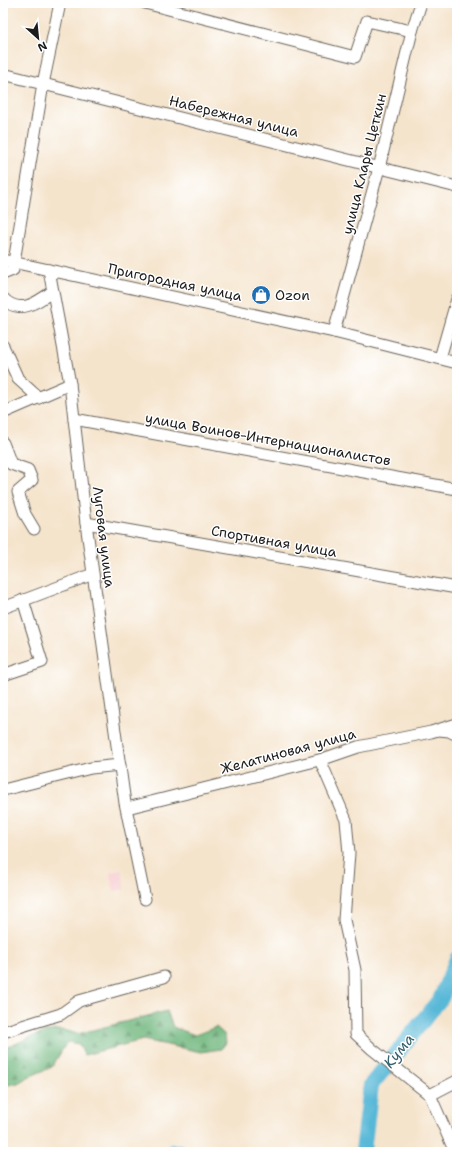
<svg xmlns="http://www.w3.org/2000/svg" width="460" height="1155" font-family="'Shantell Sans',sans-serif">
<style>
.built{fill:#f7cfd1}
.forest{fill:url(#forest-firs);stroke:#45694c}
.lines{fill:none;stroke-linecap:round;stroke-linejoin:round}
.river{stroke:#59b8d7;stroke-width:16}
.minor-casing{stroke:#68625a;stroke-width:13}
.minor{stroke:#fff;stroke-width:11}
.labels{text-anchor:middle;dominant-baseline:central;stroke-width:3;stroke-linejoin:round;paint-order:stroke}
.street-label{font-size:14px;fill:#1c1c1c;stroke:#fff}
.poi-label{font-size:14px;fill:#1c1c1c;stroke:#fff;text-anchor:start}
.water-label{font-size:15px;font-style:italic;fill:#376270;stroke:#fff}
</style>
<defs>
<pattern id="forest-firs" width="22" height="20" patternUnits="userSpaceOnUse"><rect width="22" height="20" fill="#6eb67c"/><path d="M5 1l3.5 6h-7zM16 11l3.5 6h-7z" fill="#5a9365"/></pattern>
</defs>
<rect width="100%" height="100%" fill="#fff"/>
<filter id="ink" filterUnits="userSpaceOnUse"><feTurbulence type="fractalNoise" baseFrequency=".025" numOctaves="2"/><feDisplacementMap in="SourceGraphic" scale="8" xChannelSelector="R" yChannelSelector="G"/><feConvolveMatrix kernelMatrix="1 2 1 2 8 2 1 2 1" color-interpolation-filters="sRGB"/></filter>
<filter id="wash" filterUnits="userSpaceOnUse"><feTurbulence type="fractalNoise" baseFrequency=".012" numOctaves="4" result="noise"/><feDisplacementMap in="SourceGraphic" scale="16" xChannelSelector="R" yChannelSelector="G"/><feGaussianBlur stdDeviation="0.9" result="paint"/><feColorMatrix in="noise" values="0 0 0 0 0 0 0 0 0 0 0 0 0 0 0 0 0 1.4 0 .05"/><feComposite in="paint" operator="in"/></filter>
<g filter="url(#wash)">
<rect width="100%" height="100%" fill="#f5e4cc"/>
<path class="built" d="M122,870L125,889L114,891L110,872Z"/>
<path class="forest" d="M167,1011L173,1027L195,1035L216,1027L225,1035L226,1043L221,1049L201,1052L143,1040L84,1055L79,1044L67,1042L52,1067L28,1077L18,1083L3,1086V1048C29,1041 49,1022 77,1034Z"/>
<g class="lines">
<g class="river">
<path d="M173,1152H180"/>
<path d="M363,1152L371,1085L441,998L457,959"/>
</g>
</g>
</g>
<g filter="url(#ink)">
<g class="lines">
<defs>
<g id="minor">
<path d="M145,3L355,57L367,21L412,31"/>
<path d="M3,74L457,187"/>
<path d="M3,260L334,332L457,363"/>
<path d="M49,270L70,384L86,523L125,803L145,899"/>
<path d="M3,274L13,270L14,262L43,84L60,3"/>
<path d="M3,298C19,316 38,302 53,291"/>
<path d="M334,332L379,168L412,31L421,3"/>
<path d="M3,346L18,379L39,398"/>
<path d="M440,358L457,299"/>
<path d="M3,413L70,384"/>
<path d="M74,419L457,489"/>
<path d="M3,443L11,464L28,470L32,480L18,492L25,514L34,529"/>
<path d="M86,523L457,588"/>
<path d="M3,608L93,574"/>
<path d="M3,675L42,662L23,600"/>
<path d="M439,730L449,731L457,735"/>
<path d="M320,760L346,820L349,853L344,920L355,970L356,1034L372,1049L430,1095L455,1152"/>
<path d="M3,790L91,768L120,765"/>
<path d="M127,808L323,759L358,747L431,732L457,724"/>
<path d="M3,1032L61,1014L79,1001L164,977"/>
<path d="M430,1095L457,1081"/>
</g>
</defs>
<use href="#minor" class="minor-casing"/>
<use href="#minor" class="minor"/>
</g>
</g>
<defs>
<symbol id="shop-disc" viewBox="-11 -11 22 22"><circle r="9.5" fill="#1f6fb2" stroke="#fff"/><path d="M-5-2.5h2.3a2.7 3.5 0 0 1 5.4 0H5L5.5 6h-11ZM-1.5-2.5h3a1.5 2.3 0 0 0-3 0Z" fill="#fff"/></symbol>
</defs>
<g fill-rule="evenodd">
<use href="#shop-disc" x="250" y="284" width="22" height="22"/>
</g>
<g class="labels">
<g class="street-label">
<text transform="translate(234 116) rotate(14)">Набережная улица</text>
<text transform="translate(364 164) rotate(-76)">улица Клары Цеткин</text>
<text transform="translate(175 282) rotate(12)">Пригородная улица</text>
<text transform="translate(268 439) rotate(10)">улица Воинов-Интернационалистов</text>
<text transform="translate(104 537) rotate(83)">Луговая улица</text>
<text transform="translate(274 541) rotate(10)">Спортивная улица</text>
<text transform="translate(288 751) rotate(-15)">Желатиновая улица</text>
</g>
<g class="poi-label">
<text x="275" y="295">Ozon</text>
</g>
<g class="water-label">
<text transform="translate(399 1051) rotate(-51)">Кума</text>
</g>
</g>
<rect width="460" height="1155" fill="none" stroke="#fff" stroke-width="16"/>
<g transform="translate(38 38) rotate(153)" stroke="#ffffff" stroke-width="3" paint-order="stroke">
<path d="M0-3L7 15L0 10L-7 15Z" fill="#1c1c1c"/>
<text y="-6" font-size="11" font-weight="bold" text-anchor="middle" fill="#1c1c1c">N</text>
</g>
</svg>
